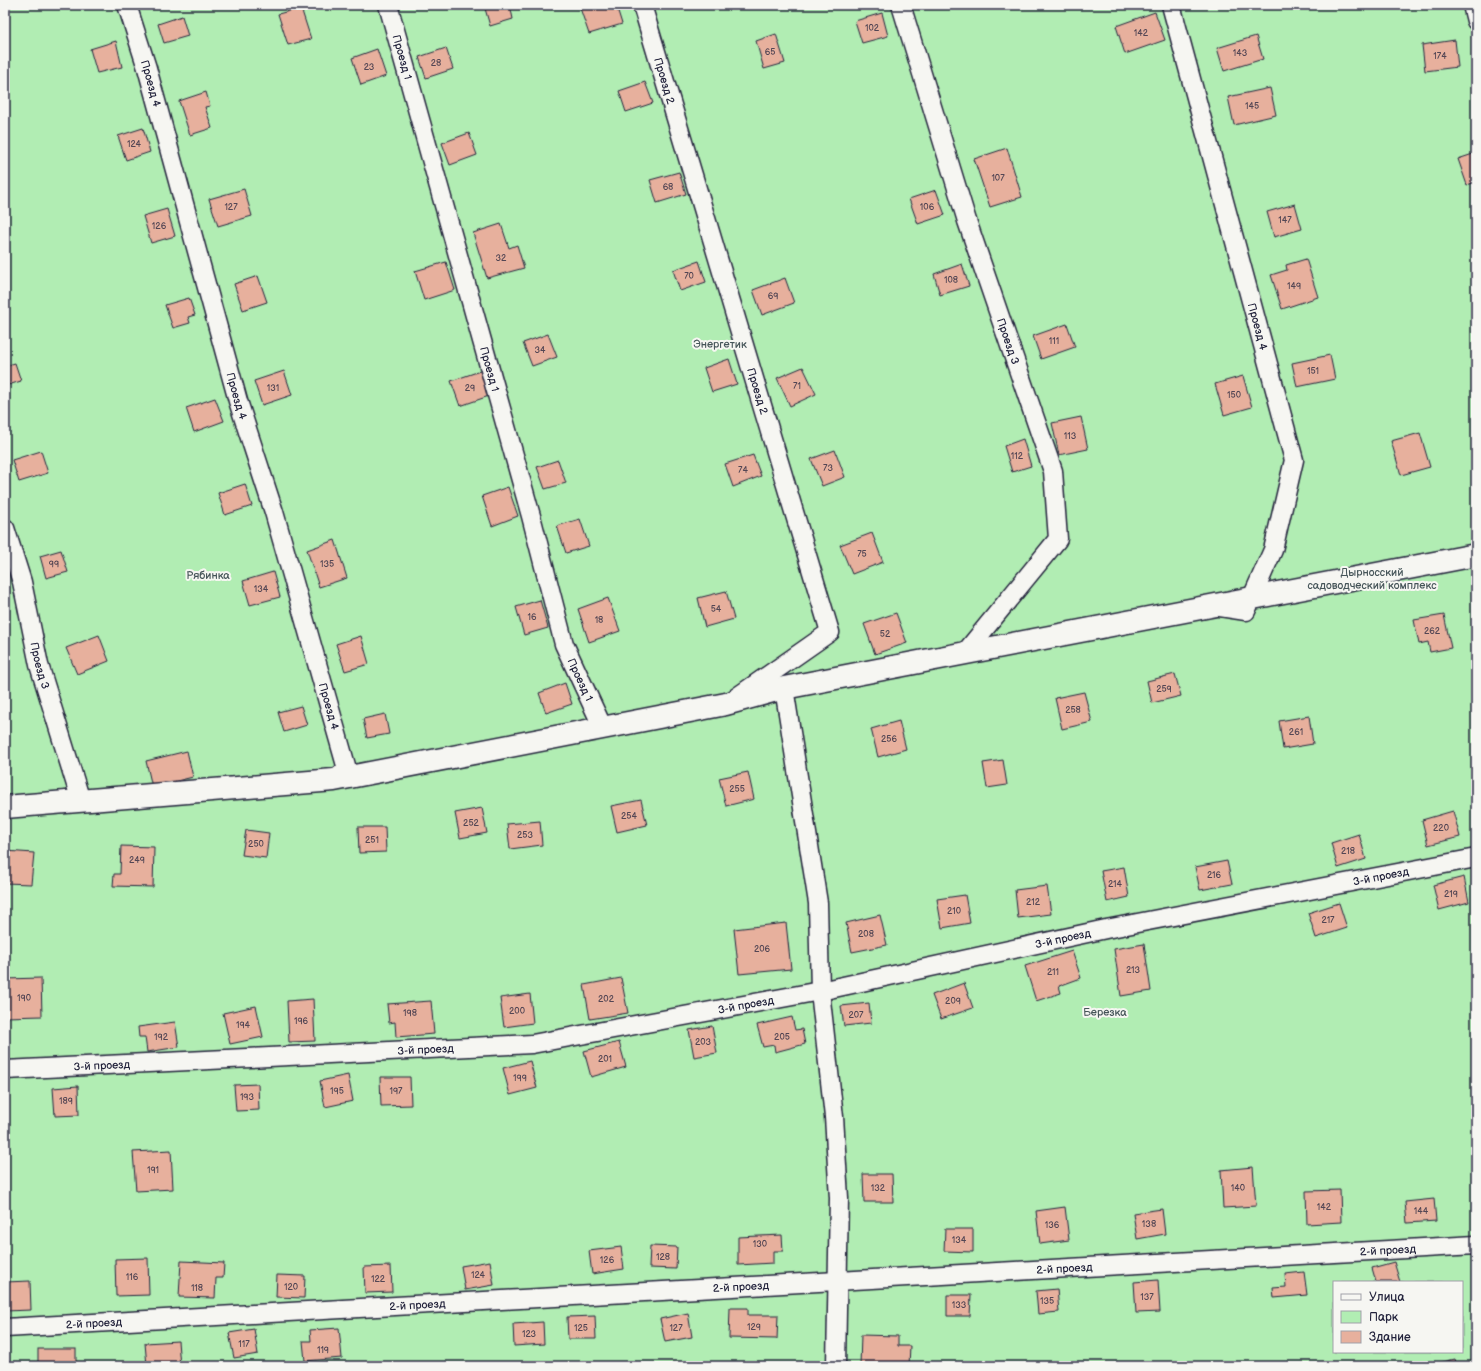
<svg xmlns="http://www.w3.org/2000/svg" width="1481" height="1371" font-family="'Balsamiq Sans',sans-serif">
<style>
.green{fill:#b1edb3;stroke:#6a8877;fill-rule:evenodd}
.building{fill:#e7b09d;stroke:#22223b}
.lines{fill:none;stroke-linecap:round;stroke-linejoin:round}
.lane-casing{stroke:#22223b;stroke-width:21}
.street-casing{stroke:#22223b;stroke-width:25}
.lane{stroke:#f6f6f2;stroke-width:18}
.street{stroke:#f6f6f2;stroke-width:22}
.labels{text-anchor:middle;dominant-baseline:central;stroke-width:4;stroke-linejoin:round;paint-order:stroke}
.number-label{font-size:9px;fill:#534654}
.street-label{font-size:11px;fill:#22223b;stroke:#f6f6f2}
.park-label{font-size:11px;fill:#465559;stroke:#f6f6f2}
</style>
<rect width="100%" height="100%" fill="#f6f6f2"/>
<filter id="ink" filterUnits="userSpaceOnUse"><feTurbulence type="fractalNoise" baseFrequency=".025" numOctaves="2"/><feDisplacementMap in="SourceGraphic" scale="8" xChannelSelector="R" yChannelSelector="G"/><feConvolveMatrix kernelMatrix="1 2 1 2 8 2 1 2 1" color-interpolation-filters="sRGB"/></filter>
<g filter="url(#ink)">
<path class="green" d="M5,5H1476V1366H5ZM1334,1282H1462V1352H1334Z"/>
<g class="building">
<path d="M484,5H510L513,19L490,26Z"/>
<path d="M588,5H616L622,24L589,34L580,8Z"/>
<path d="M301,8L311,39L288,45L278,14Z"/>
<path d="M1155,12L1165,40L1125,54L1116,26Z"/>
<path d="M882,13L888,36L862,43L855,21Z"/>
<path d="M182,16L188,36L164,43L158,24Z"/>
<path d="M776,34L785,63L764,69L756,41Z"/>
<path d="M1256,36L1263,59L1224,71L1217,48Z"/>
<path d="M1455,40L1458,67L1425,71L1422,45Z"/>
<path d="M116,41L122,67L97,73L90,49Z"/>
<path d="M446,48L453,69L426,78L419,57Z"/>
<path d="M377,49L386,76L361,85L352,58Z"/>
<path d="M645,82L653,103L626,112L619,91Z"/>
<path d="M1270,88L1276,115L1234,125L1228,97Z"/>
<path d="M206,92L210,106L205,107L212,128L190,135L179,101Z"/>
<path d="M143,128L150,152L126,160L118,136Z"/>
<path d="M469,133L477,155L450,165L442,143Z"/>
<path d="M1007,148L1022,197L990,207L974,159Z"/>
<path d="M1476,153V182L1467,185L1458,159Z"/>
<path d="M679,172L686,194L657,203L650,180Z"/>
<path d="M244,189L252,216L218,226L209,199Z"/>
<path d="M936,190L945,215L918,224L909,199Z"/>
<path d="M1295,204L1302,229L1274,237L1267,212Z"/>
<path d="M167,209L175,236L151,243L143,216Z"/>
<path d="M501,224L509,248L517,245L524,268L487,278L473,233Z"/>
<path d="M1306,259L1318,297L1282,309L1271,275L1287,270L1286,265Z"/>
<path d="M699,261L706,282L680,291L673,270Z"/>
<path d="M446,262L455,290L424,300L415,271Z"/>
<path d="M962,264L969,286L940,295L934,274Z"/>
<path d="M258,276L267,302L243,310L234,284Z"/>
<path d="M785,278L794,303L762,315L753,290Z"/>
<path d="M189,298L195,315L188,317L190,323L173,328L165,305Z"/>
<path d="M1067,324L1075,347L1041,359L1033,336Z"/>
<path d="M548,334L557,357L532,366L523,343Z"/>
<path d="M1330,355L1335,379L1297,387L1292,363Z"/>
<path d="M729,359L737,384L712,392L704,368Z"/>
<path d="M15,363L21,381L5,386V366Z"/>
<path d="M803,367L816,394L790,406L777,378Z"/>
<path d="M284,371L292,395L262,405L254,381Z"/>
<path d="M480,371L489,396L460,406L451,381Z"/>
<path d="M1243,376L1252,407L1224,415L1215,384Z"/>
<path d="M215,398L224,421L194,432L186,408Z"/>
<path d="M1081,417L1088,449L1059,455L1052,423Z"/>
<path d="M1420,433L1430,467L1401,475L1391,441Z"/>
<path d="M1023,439L1031,466L1012,472L1004,446Z"/>
<path d="M835,450L845,477L822,486L811,459Z"/>
<path d="M41,451L48,473L19,482L12,460Z"/>
<path d="M753,455L761,476L733,487L725,464Z"/>
<path d="M558,460L566,483L545,489L537,467Z"/>
<path d="M245,484L252,506L225,515L218,493Z"/>
<path d="M508,487L518,516L492,526L482,496Z"/>
<path d="M580,519L589,546L566,553L557,526Z"/>
<path d="M872,533L883,562L852,574L840,545Z"/>
<path d="M335,540L347,578L319,587L307,550Z"/>
<path d="M61,550L68,572L46,578L40,556Z"/>
<path d="M273,572L280,597L250,605L243,581Z"/>
<path d="M726,591L734,619L705,627L698,598Z"/>
<path d="M608,598L620,631L589,642L578,609Z"/>
<path d="M540,600L548,628L524,635L516,607Z"/>
<path d="M896,613L907,643L875,654L864,624Z"/>
<path d="M1444,615L1451,648L1430,652L1428,642L1419,644L1414,620Z"/>
<path d="M99,635L109,661L77,674L66,648Z"/>
<path d="M361,636L369,664L345,671L336,644Z"/>
<path d="M1175,674L1181,696L1152,703L1147,681Z"/>
<path d="M565,683L572,704L546,713L539,693Z"/>
<path d="M1084,692L1092,722L1062,729L1055,698Z"/>
<path d="M301,706L307,725L284,732L278,712Z"/>
<path d="M385,714L389,734L367,738L363,719Z"/>
<path d="M1309,716L1313,744L1283,749L1279,721Z"/>
<path d="M899,721L906,749L878,757L871,729Z"/>
<path d="M187,751L193,777L152,787L146,761Z"/>
<path d="M1003,760L1007,785L987,788L983,763Z"/>
<path d="M748,772L754,799L726,806L719,778Z"/>
<path d="M641,800L647,825L617,832L611,806Z"/>
<path d="M482,808L487,833L460,838L455,813Z"/>
<path d="M1453,811L1460,837L1428,845L1422,820Z"/>
<path d="M540,821L542,845L510,849L507,824Z"/>
<path d="M358,827H385L386,852L359,853Z"/>
<path d="M246,830L269,833L266,858L242,855Z"/>
<path d="M1359,834L1366,859L1338,868L1331,843Z"/>
<path d="M121,846L154,847L153,887L113,886L114,874H120Z"/>
<path d="M5,851L34,853L31,884L5,883Z"/>
<path d="M1227,861L1232,884L1200,890L1195,867Z"/>
<path d="M1124,867L1129,897L1107,902L1101,871Z"/>
<path d="M1464,877L1469,902L1439,910L1433,885Z"/>
<path d="M1047,886L1051,914L1018,918L1015,890Z"/>
<path d="M965,895L970,923L942,928L937,899Z"/>
<path d="M1339,903L1347,928L1316,938L1308,913Z"/>
<path d="M880,915L887,945L852,952L846,923Z"/>
<path d="M786,923L791,969L739,974L734,929Z"/>
<path d="M1144,944L1151,991L1121,996L1114,949Z"/>
<path d="M1072,951L1081,978L1059,986L1061,993L1036,1001L1025,966Z"/>
<path d="M41,978L42,1016L6,1017L5,979Z"/>
<path d="M621,978L628,1013L590,1019L584,985Z"/>
<path d="M964,983L973,1008L941,1019L932,995Z"/>
<path d="M530,994L533,1023L504,1027L500,998Z"/>
<path d="M313,999L315,1041L289,1042L287,1001Z"/>
<path d="M431,1001L434,1034L396,1037L395,1022L389,1023L387,1004Z"/>
<path d="M869,1003L871,1023L844,1026L841,1006Z"/>
<path d="M256,1006L263,1037L230,1044L223,1013Z"/>
<path d="M792,1017L795,1030L802,1029L805,1044L775,1052L774,1045L763,1047L757,1025Z"/>
<path d="M175,1022L179,1047L147,1052L145,1037H139L138,1027Z"/>
<path d="M712,1026L717,1053L694,1057L689,1030Z"/>
<path d="M619,1042L626,1067L591,1077L584,1051Z"/>
<path d="M530,1061L537,1088L510,1095L503,1068Z"/>
<path d="M348,1075L353,1101L325,1107L320,1081Z"/>
<path d="M380,1077H410L411,1105L381,1106Z"/>
<path d="M258,1084L259,1110L236,1111L234,1085Z"/>
<path d="M78,1086L79,1115L55,1116L53,1088Z"/>
<path d="M171,1150L173,1189L136,1191L133,1152Z"/>
<path d="M1253,1167L1256,1206L1223,1208L1221,1170Z"/>
<path d="M863,1174H892L893,1202H864Z"/>
<path d="M1340,1190L1341,1222L1307,1224L1306,1191Z"/>
<path d="M1434,1199L1436,1221L1407,1223L1405,1202Z"/>
<path d="M1065,1207L1069,1240L1040,1244L1036,1211Z"/>
<path d="M1162,1209L1165,1234L1137,1239L1133,1213Z"/>
<path d="M945,1229H973V1252L944,1251Z"/>
<path d="M782,1235L783,1251H773V1263L738,1265V1237Z"/>
<path d="M650,1246L677,1247L676,1269L649,1268Z"/>
<path d="M621,1247L624,1269L592,1274L589,1251Z"/>
<path d="M148,1258L149,1295L116,1296L115,1259Z"/>
<path d="M181,1261L224,1263L223,1278H216L215,1298L179,1297Z"/>
<path d="M490,1261L494,1285L465,1290L461,1266Z"/>
<path d="M1394,1262L1400,1282H1376L1372,1268Z"/>
<path d="M391,1266L392,1292L365,1293L364,1267Z"/>
<path d="M1304,1272L1307,1295L1274,1298L1273,1288L1286,1287L1285,1274Z"/>
<path d="M277,1275L305,1276L304,1298L276,1297Z"/>
<path d="M1158,1280L1160,1312L1136,1313L1134,1282Z"/>
<path d="M30,1281L31,1310L5,1311V1282Z"/>
<path d="M1057,1289L1059,1312L1038,1314L1036,1291Z"/>
<path d="M947,1295H971L970,1316H947Z"/>
<path d="M730,1308H748V1315H778L777,1339L729,1338Z"/>
<path d="M688,1313L692,1337L665,1342L660,1319Z"/>
<path d="M595,1316L596,1339H568L567,1317Z"/>
<path d="M543,1322L544,1344L514,1346L513,1324Z"/>
<path d="M339,1328L342,1358L305,1361L303,1341H311L310,1330Z"/>
<path d="M254,1329L258,1354L234,1358L229,1333Z"/>
<path d="M861,1335L898,1336V1346H910L909,1366H860Z"/>
<path d="M178,1341L180,1366H147L145,1343Z"/>
<rect x="38" y="1349" width="38" height="17"/>
<path d="M1455,1359L1457,1366H1431V1365Z"/>
</g>
<g class="lines">
<defs>
<g id="lane">
<path id="s1" d="M127,5L147,68L238,401L274,512L347,769L334,780"/>
<path id="s2" d="M388,5L531,516L564,644L603,728"/>
<path id="s3" d="M642,5L830,632L734,699"/>
<path id="s4" d="M901,5L967,221L1053,471L1058,539L964,654"/>
<path id="s5" d="M1171,5L1294,460L1273,550L1246,611L1220,607"/>
<path d="M1472,5L1476,21"/>
<path id="s6" d="M5,528L22,582L39,665L81,801"/>
<path d="M784,688L818,903L820,991L834,1117L839,1198L836,1366"/>
<path id="s7" d="M5,1070L532,1044L820,991L1106,929L1476,858"/>
<path id="s8" d="M5,1328L1476,1245"/>
</g>
<path id="street" d="M5,807L334,780L726,704L784,688L1476,555"/>
</defs>
<use href="#lane" class="lane-casing"/>
<use href="#street" class="street-casing"/>
<use href="#lane" class="lane"/>
<use href="#street" class="street"/>
</g>
</g>
<g class="labels">
<g class="number-label">
<text x="872" y="28">102</text>
<text x="1141" y="33">142</text>
<text x="770" y="52">65</text>
<text x="1240" y="53">143</text>
<text x="1440" y="56">174</text>
<text x="436" y="63">28</text>
<text x="369" y="67">23</text>
<text x="1252" y="106">145</text>
<text x="134" y="144">124</text>
<text x="998" y="178">107</text>
<text x="668" y="187">68</text>
<text x="231" y="207">127</text>
<text x="927" y="207">106</text>
<text x="1285" y="220">147</text>
<text x="159" y="226">126</text>
<text x="501" y="258">32</text>
<text x="689" y="276">70</text>
<text x="951" y="280">108</text>
<text x="1294" y="286">149</text>
<text x="773" y="296">69</text>
<text x="1054" y="341">111</text>
<text x="540" y="350">34</text>
<text x="1313" y="371">151</text>
<text x="797" y="386">71</text>
<text x="273" y="388">131</text>
<text x="470" y="388">29</text>
<text x="1234" y="395">150</text>
<text x="1070" y="436">113</text>
<text x="1017" y="456">112</text>
<text x="828" y="468">73</text>
<text x="743" y="470">74</text>
<text x="862" y="554">75</text>
<text x="54" y="564">99</text>
<text x="327" y="564">135</text>
<text x="261" y="589">134</text>
<text x="716" y="609">54</text>
<text x="532" y="617">16</text>
<text x="599" y="620">18</text>
<text x="1432" y="631">262</text>
<text x="885" y="634">52</text>
<text x="1164" y="689">259</text>
<text x="1073" y="710">258</text>
<text x="1296" y="732">261</text>
<text x="889" y="739">256</text>
<text x="737" y="789">255</text>
<text x="629" y="816">254</text>
<text x="471" y="823">252</text>
<text x="1441" y="828">220</text>
<text x="525" y="835">253</text>
<text x="372" y="840">251</text>
<text x="256" y="844">250</text>
<text x="1348" y="851">218</text>
<text x="137" y="860">249</text>
<text x="1214" y="875">216</text>
<text x="1115" y="884">214</text>
<text x="1451" y="894">219</text>
<text x="1033" y="902">212</text>
<text x="954" y="911">210</text>
<text x="1328" y="920">217</text>
<text x="866" y="934">208</text>
<text x="762" y="949">206</text>
<text x="1133" y="970">213</text>
<text x="1053" y="972">211</text>
<text x="24" y="998">190</text>
<text x="606" y="999">202</text>
<text x="953" y="1001">209</text>
<text x="517" y="1011">200</text>
<text x="410" y="1013">198</text>
<text x="856" y="1015">207</text>
<text x="301" y="1021">196</text>
<text x="243" y="1025">194</text>
<text x="161" y="1037">192</text>
<text x="782" y="1037">205</text>
<text x="703" y="1042">203</text>
<text x="605" y="1059">201</text>
<text x="520" y="1078">199</text>
<text x="337" y="1091">195</text>
<text x="396" y="1091">197</text>
<text x="247" y="1097">193</text>
<text x="66" y="1101">189</text>
<text x="153" y="1170">191</text>
<text x="878" y="1188">132</text>
<text x="1238" y="1188">140</text>
<text x="1324" y="1207">142</text>
<text x="1421" y="1211">144</text>
<text x="1149" y="1224">138</text>
<text x="1052" y="1225">136</text>
<text x="959" y="1240">134</text>
<text x="760" y="1244">130</text>
<text x="663" y="1257">128</text>
<text x="607" y="1260">126</text>
<text x="478" y="1275">124</text>
<text x="132" y="1277">116</text>
<text x="378" y="1279">122</text>
<text x="291" y="1287">120</text>
<text x="197" y="1288">118</text>
<text x="1147" y="1297">137</text>
<text x="1047" y="1301">135</text>
<text x="959" y="1305">133</text>
<text x="754" y="1327">129</text>
<text x="581" y="1328">125</text>
<text x="676" y="1328">127</text>
<text x="529" y="1334">123</text>
<text x="244" y="1344">117</text>
<text x="323" y="1350">119</text>
</g>
<g class="street-label">
<text stroke="none"><textPath href="#s2" startOffset="54">Проезд 1</textPath></text>
<text stroke="none"><textPath href="#s3" startOffset="79">Проезд 2</textPath></text>
<text stroke="none"><textPath href="#s1" startOffset="82">Проезд 4</textPath></text>
<text stroke="none"><textPath href="#s5" startOffset="333">Проезд 4</textPath></text>
<text stroke="none"><textPath href="#s4" startOffset="353">Проезд 3</textPath></text>
<text stroke="none"><textPath href="#s2" startOffset="378">Проезд 1</textPath></text>
<text stroke="none"><textPath href="#s3" startOffset="403">Проезд 2</textPath></text>
<text stroke="none"><textPath href="#s1" startOffset="406">Проезд 4</textPath></text>
<text stroke="none"><textPath href="#s6" startOffset="142">Проезд 3</textPath></text>
<text stroke="none"><textPath href="#s2" startOffset="702">Проезд 1</textPath></text>
<text stroke="none"><textPath href="#s1" startOffset="730">Проезд 4</textPath></text>
<text stroke="none"><textPath href="#s7" startOffset="1393">3-й проезд</textPath></text>
<text stroke="none"><textPath href="#s7" startOffset="1069">3-й проезд</textPath></text>
<text stroke="none"><textPath href="#s7" startOffset="745">3-й проезд</textPath></text>
<text stroke="none"><textPath href="#s7" startOffset="421">3-й проезд</textPath></text>
<text stroke="none"><textPath href="#s7" startOffset="97">3-й проезд</textPath></text>
<text stroke="none"><textPath href="#s8" startOffset="1385">2-й проезд</textPath></text>
<text stroke="none"><textPath href="#s8" startOffset="1061">2-й проезд</textPath></text>
<text stroke="none"><textPath href="#s8" startOffset="737">2-й проезд</textPath></text>
<text stroke="none"><textPath href="#s8" startOffset="413">2-й проезд</textPath></text>
<text stroke="none"><textPath href="#s8" startOffset="89">2-й проезд</textPath></text>
</g>
<g class="park-label">
<text x="720" y="344">Энергетик</text>
<text x="1372" y="572">Дырносский<tspan x="1372" dy="13">садоводческий комплекс</tspan></text>
<text x="208" y="575">Рябинка</text>
<text x="1105" y="1012">Березка</text>
</g>
</g>
<rect width="1481" height="1371" fill="none" stroke="#f6f6f2" stroke-width="20"/>
<rect x="10" y="10" width="1461" height="1351" fill="none" stroke="#22223b" stroke-width="1.5" filter="url(#ink)"/>
<rect x="1333" y="1281" width="130" height="72" fill="#f6f6f2" stroke="#a1a1a9"/>
<rect x="1341" y="1294" width="20" height="6" fill="#f6f6f2" stroke="#a1a1a9"/>
<text x="1369" y="1301" font-size="12" fill="#22223b">Улица</text>
<rect x="1341" y="1311" width="20" height="12" fill="#b1edb3" stroke="#a1a1a9"/>
<text x="1369" y="1321" font-size="12" fill="#22223b">Парк</text>
<rect x="1341" y="1331" width="20" height="12" fill="#e7b09d" stroke="#a1a1a9"/>
<text x="1369" y="1341" font-size="12" fill="#22223b">Здание</text>
</svg>
